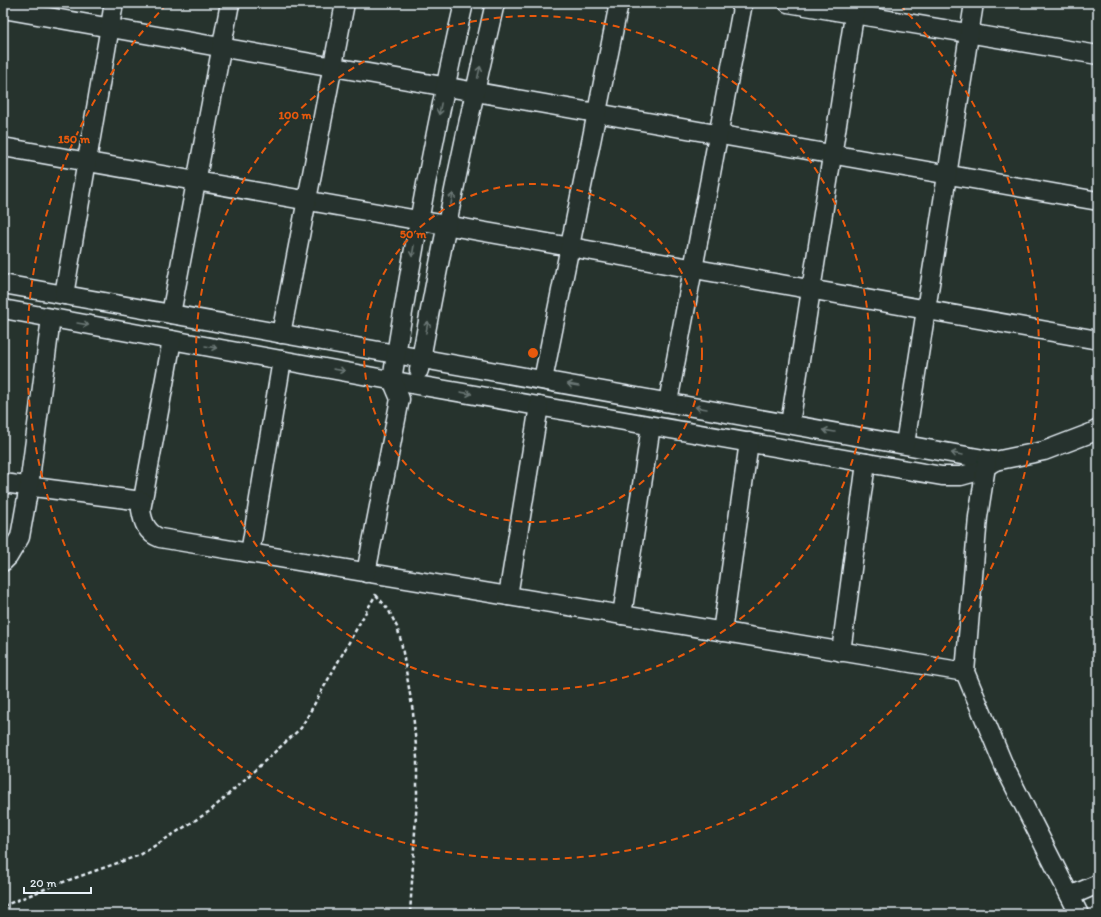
<svg xmlns="http://www.w3.org/2000/svg" width="1101" height="917" font-family="Itim,sans-serif">
<style>
.lines{fill:none;stroke-linecap:round;stroke-linejoin:round}
.minor-casing{stroke:#e8f1f8;stroke-width:21}
.path{stroke:#e8f1f8;stroke-width:2.5;stroke-dasharray:4 3;stroke-linecap:butt}
.minor{stroke:#26332d;stroke-width:18}
.oneway{stroke:#6a7674}
.ring{fill:none;stroke:#e8590c;stroke-width:2;stroke-dasharray:7 5}
.centre{fill:#e8590c;stroke:#26332d;stroke-width:2}
.ring-label{font-size:12px;text-anchor:middle;font-weight:bold;fill:#e8590c;stroke:#26332d;stroke-width:3;stroke-linejoin:round;paint-order:stroke}
</style>
<rect width="100%" height="100%" fill="#26332d"/>
<filter id="ink" filterUnits="userSpaceOnUse"><feTurbulence type="fractalNoise" baseFrequency=".025" numOctaves="2"/><feDisplacementMap in="SourceGraphic" scale="8" xChannelSelector="R" yChannelSelector="G"/><feConvolveMatrix kernelMatrix="1 2 1 2 8 2 1 2 1" color-interpolation-filters="sRGB"/></filter>
<g filter="url(#ink)">
<g class="lines">
<defs>
<g id="minor">
<path d="M788,3L1098,55"/>
<path d="M3,9L1098,201"/>
<path d="M3,147L1098,340"/>
<path d="M3,284L995,461L1044,451L1091,433L1098,429"/>
<path d="M64,295L114,3"/>
<path d="M3,309L417,385L942,476H961L979,471L995,461"/>
<path d="M171,314L230,3"/>
<path d="M281,334L345,3"/>
<path d="M172,340L141,510C143,523 147,533 160,538L965,672"/>
<path d="M419,370C441,247 467,125 495,3"/>
<path d="M543,380L619,3"/>
<path d="M668,402L743,3"/>
<path d="M790,424L856,3"/>
<path d="M905,444L974,3"/>
<path d="M987,460L978,517L965,672L1005,768L1079,914"/>
<path d="M3,483L142,501"/>
<path d="M250,553L282,360"/>
<path d="M3,562L8,557L20,537L29,486L51,318"/>
<path d="M366,573L400,399L392,380C412,253 435,128 464,3"/>
<path d="M508,596L539,406"/>
<path d="M622,615L651,426"/>
<path d="M722,632L749,442"/>
<path d="M841,652L866,463"/>
<path d="M1070,896L1098,884"/>
</g>
</defs>
<use href="#minor" class="minor-casing"/>
<g class="path">
<path d="M376,595L388,609L397,627L401,641L413,712L417,758V798L410,914"/>
<path d="M3,906L55,885L140,855L210,811L301,728L376,594"/>
</g>
<use href="#minor" class="minor"/>
</g>
<defs><path id="oneway-shaft" d="M-6 0H5M1.5-3L5.5 0L1.5 3" fill="none" stroke-width="1.6" stroke-linecap="round" stroke-linejoin="round"/></defs>
<g class="oneway">
<use href="#oneway-shaft" transform="translate(479 72) rotate(-77)"/>
<use href="#oneway-shaft" transform="translate(440 109) rotate(101)"/>
<use href="#oneway-shaft" transform="translate(452 199) rotate(-78)"/>
<use href="#oneway-shaft" transform="translate(413 251) rotate(100)"/>
<use href="#oneway-shaft" transform="translate(83 324) rotate(10)"/>
<use href="#oneway-shaft" transform="translate(427 327) rotate(-79)"/>
<use href="#oneway-shaft" transform="translate(211 347) rotate(10)"/>
<use href="#oneway-shaft" transform="translate(339 370) rotate(10)"/>
<use href="#oneway-shaft" transform="translate(573 385) rotate(-170)"/>
<use href="#oneway-shaft" transform="translate(466 393) rotate(10)"/>
<use href="#oneway-shaft" transform="translate(701 408) rotate(-170)"/>
<use href="#oneway-shaft" transform="translate(829 431) rotate(-170)"/>
<use href="#oneway-shaft" transform="translate(957 454) rotate(-170)"/>
</g>
</g>
<g class="ring">
<circle cx="533" cy="353" r="169"/>
<circle cx="533" cy="353" r="337"/>
<path d="M900 5A506 506 0 1 1 166 5"/>
</g>
<circle cx="533" cy="353" r="6" class="centre"/>
<g class="ring-label">
<text x="295" y="119">100 m</text>
<text x="74" y="143">150 m</text>
<text x="413" y="238">50 m</text>
</g>
<rect width="1101" height="917" fill="none" stroke="#26332d" stroke-width="16"/>
<rect x="8" y="8" width="1085" height="901" fill="none" stroke="#e8f1f8" stroke-width="1.5" filter="url(#ink)"/>
<path d="M24 887v6h67v-6" fill="none" stroke="#e8f1f8" stroke-width="2"/>
<text x="30" y="887" font-size="12" fill="#e8f1f8" stroke="#26332d" stroke-width="3" paint-order="stroke">20 m</text>
</svg>
